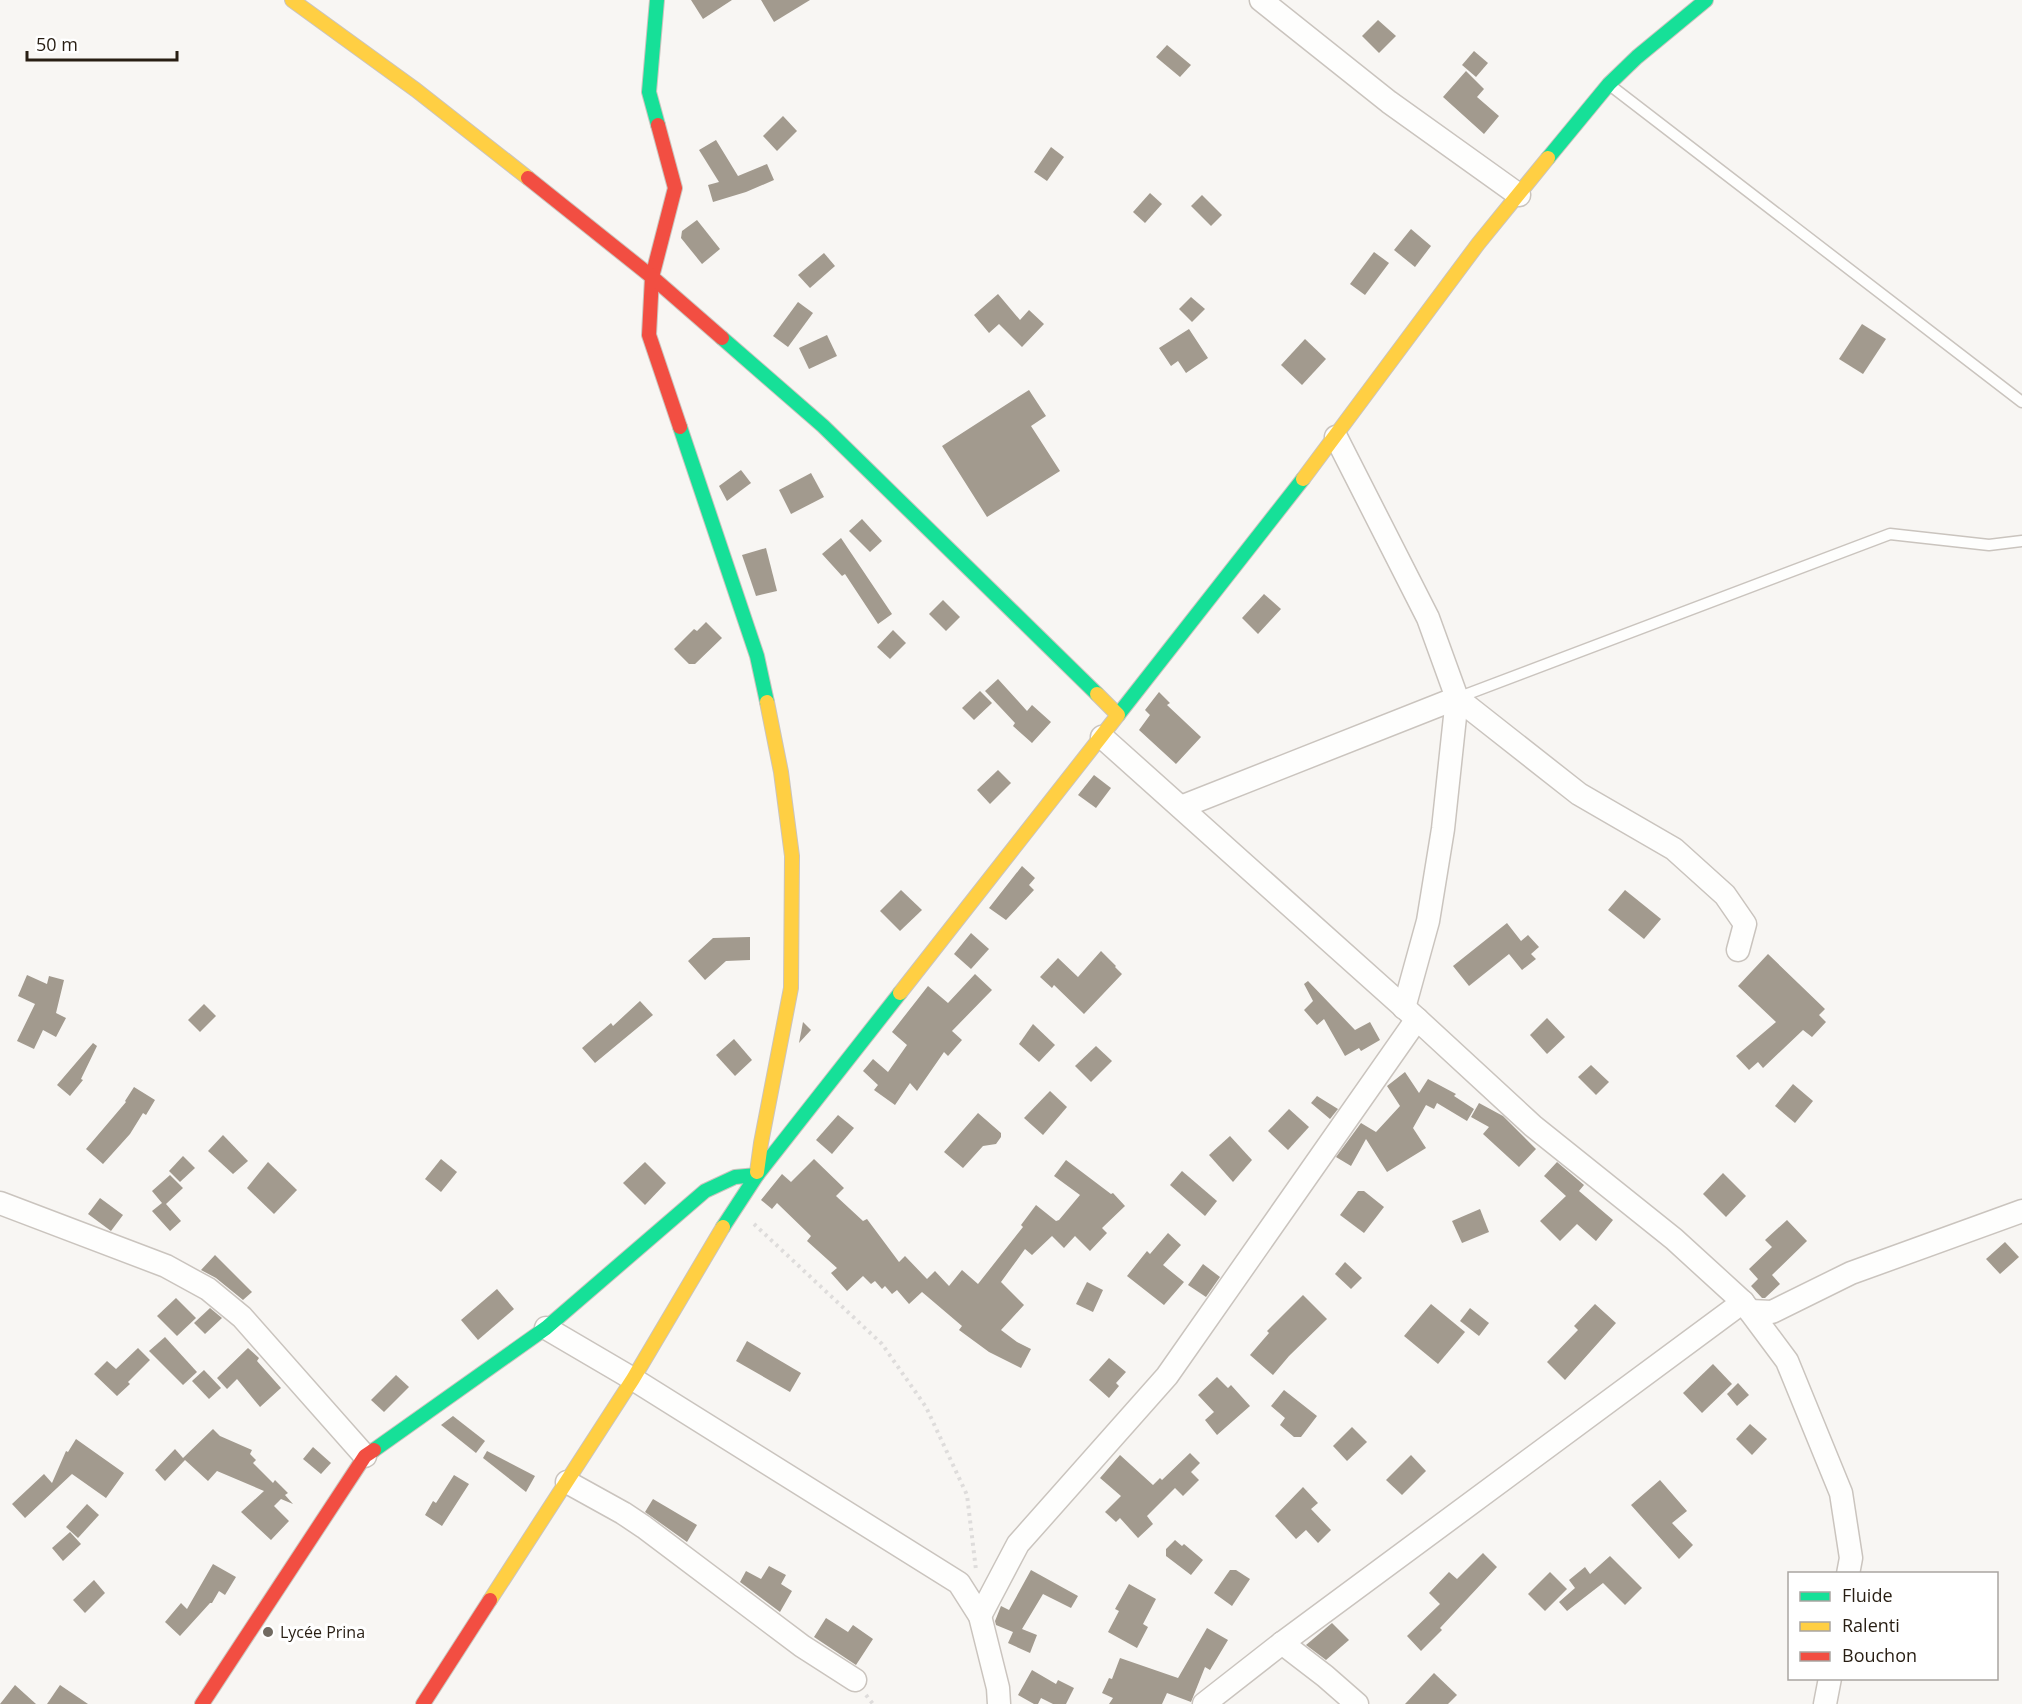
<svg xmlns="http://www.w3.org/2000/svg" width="2022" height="1704" font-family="'Open Sans',sans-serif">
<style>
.building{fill:#a29a8e}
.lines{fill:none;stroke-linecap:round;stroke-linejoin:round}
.lane-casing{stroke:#cac4be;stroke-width:13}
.street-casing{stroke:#cac4be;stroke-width:25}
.fast-casing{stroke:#cac4be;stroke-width:16}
.slow-casing{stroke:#cac4be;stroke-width:16}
.jam-casing{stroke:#cac4be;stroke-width:16}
.path{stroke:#dedcdb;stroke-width:4;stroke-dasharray:3 4.5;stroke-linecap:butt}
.lane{stroke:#fefefd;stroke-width:10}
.street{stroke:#fefefd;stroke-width:22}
.fast{stroke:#16e098;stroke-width:14}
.slow{stroke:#ffcf43;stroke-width:14}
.jam{stroke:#f24e42;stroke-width:14}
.poi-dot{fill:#716a61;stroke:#fff;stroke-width:2}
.labels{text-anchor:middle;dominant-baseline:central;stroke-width:6;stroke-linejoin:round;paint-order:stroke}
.poi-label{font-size:16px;fill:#281e13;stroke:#fff;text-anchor:start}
</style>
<rect width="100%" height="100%" fill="#f8f6f3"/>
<g class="building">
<path d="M691,0H732L703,19Z"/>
<path d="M761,0H810L774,22Z"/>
<path d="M1378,20L1396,36L1379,53L1362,36Z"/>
<path d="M1167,45L1191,65L1180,77L1156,57Z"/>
<path d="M1474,51L1488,63L1476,77L1462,65Z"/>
<path d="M1466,71L1484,89L1477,97L1499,116L1484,134L1443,97Z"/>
<path d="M783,116L797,131L777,151L763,136Z"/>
<path d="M716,140L738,176L767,164L774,180L746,192L713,202L708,185L719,182L699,150Z"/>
<path d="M1051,147L1064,157L1047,181L1034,172Z"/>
<path d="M1150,193L1162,204L1145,223L1133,212Z"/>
<path d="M1202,195L1222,215L1211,226L1191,206Z"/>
<path d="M697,220L720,249L702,264L681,238L682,231Z"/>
<path d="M1411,229L1431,246L1415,267L1394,250Z"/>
<path d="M1374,252L1389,263L1365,295L1350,284Z"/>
<path d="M824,253L835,266L810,288L798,275Z"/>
<path d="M998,294L1020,320L1029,310L1044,324L1022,347L999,324L989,333L974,315Z"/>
<path d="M1191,297L1205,309L1192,322L1179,309Z"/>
<path d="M798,302L813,313L788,347L773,336Z"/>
<path d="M1862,324L1886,339L1863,374L1839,359Z"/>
<path d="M1189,329L1208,358L1186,373L1178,361L1171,366L1159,348Z"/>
<path d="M827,335L837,356L809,369L799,348Z"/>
<path d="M1305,339L1326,359L1302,385L1281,365Z"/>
<path d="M1029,390L1046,416L1031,426L1060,471L987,517L942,446Z"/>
<path d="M741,470L751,483L727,501L719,486Z"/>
<path d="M811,473L824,497L791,514L779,490Z"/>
<path d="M862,519L882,541L870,552L849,531Z"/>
<path d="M841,538L892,614L878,624L845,574L842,576L822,554Z"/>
<path d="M766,548L777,591L756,596L742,555Z"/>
<path d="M1264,594L1281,609L1258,634L1242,618Z"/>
<path d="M943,600L960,617L946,631L929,614Z"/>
<path d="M706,622L722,638L695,664H689L674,649L694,629L697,631Z"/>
<path d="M893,630L906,643L890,659L877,647Z"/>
<path d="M998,679L1027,711L1032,705L1051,722L1032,743L1013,726L1015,723L985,691Z"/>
<path d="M980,691L992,703L974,720L962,708Z"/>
<path d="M1159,692L1170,703L1167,705L1201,737L1176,764L1139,730L1150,715L1145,710Z"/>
<path d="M998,770L1011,783L990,804L977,790Z"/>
<path d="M1094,775L1111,788L1096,808L1078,795Z"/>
<path d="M1022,866L1035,878L1029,885L1034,890L1006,920L989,908Z"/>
<path d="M901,890L922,910L900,931L880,911Z"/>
<path d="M1625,890L1661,919L1644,939L1608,910Z"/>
<path d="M1507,923L1521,941L1528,935L1539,947L1531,954L1536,959L1522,970L1509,954L1469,986L1453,966Z"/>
<path d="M971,933L989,949L971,969L954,954Z"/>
<path d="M750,937V960L726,961L705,980L688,961L713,938Z"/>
<path d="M1101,951L1116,966L1115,967L1122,974L1084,1014L1054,985L1052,988L1040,977L1058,958L1078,977Z"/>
<path d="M1768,954L1825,1009L1819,1015L1826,1022L1812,1037L1803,1030L1763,1068L1758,1062L1749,1070L1736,1056L1776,1022L1738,986Z"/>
<path d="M975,974L992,990L952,1031L962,1040L948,1056L944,1052L917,1091L910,1083L895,1105L874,1090L878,1085L863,1071L873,1059L888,1072L907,1045L892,1032L928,986L948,1003Z"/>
<path d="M27,975L47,984L49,976L64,980L56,1013L66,1018L56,1037L43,1030L34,1049L17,1041L35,1004L18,996Z"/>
<path d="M1308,981L1355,1030L1370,1022L1380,1040L1361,1051L1359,1048L1345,1056L1324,1019L1317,1025L1304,1010L1313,1001L1304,984Z"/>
<path d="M640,1001L653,1015L595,1063L582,1048L611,1023L613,1026Z"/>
<path d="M204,1004L216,1016L200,1032L188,1020Z"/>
<path d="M1547,1018L1565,1037L1547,1054L1530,1035Z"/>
<path d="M803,1022L811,1030L799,1043Z"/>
<path d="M1033,1024L1055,1045L1039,1062L1019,1044Z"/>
<path d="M734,1039L752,1060L735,1076L716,1055Z"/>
<path d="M93,1043L97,1046L81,1079L83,1080L70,1096L57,1085Z"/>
<path d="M1096,1046L1112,1061L1091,1082L1075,1066Z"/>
<path d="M1591,1065L1609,1082L1596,1095L1578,1077Z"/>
<path d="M1405,1072L1419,1093L1428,1079L1456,1094L1454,1096L1474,1109L1467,1121L1437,1103L1434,1109L1426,1105L1413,1128L1426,1148L1387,1172L1366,1139L1351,1166L1336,1157L1361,1123L1376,1132L1400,1106L1387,1086Z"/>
<path d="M1793,1084L1813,1101L1795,1123L1775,1106Z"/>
<path d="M134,1087L155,1100L146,1115L143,1113L130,1134L103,1164L86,1149L126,1102L125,1101Z"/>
<path d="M1050,1091L1067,1107L1043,1135L1024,1118Z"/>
<path d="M1317,1096L1338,1109L1330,1119L1311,1103Z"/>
<path d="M1479,1103L1503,1116L1536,1149L1519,1167L1483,1134L1489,1127L1471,1117Z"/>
<path d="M1289,1109L1309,1127L1288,1150L1268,1131Z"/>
<path d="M978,1113L1001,1133V1137L996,1144L983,1146L963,1168L944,1152Z"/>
<path d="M838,1115L854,1128L832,1154L816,1140Z"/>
<path d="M223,1135L248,1161L233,1174L208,1151Z"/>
<path d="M1230,1136L1252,1160L1233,1182L1209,1155Z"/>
<path d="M183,1156L195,1168L180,1182L169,1171Z"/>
<path d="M441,1159L457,1172L441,1192L425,1179Z"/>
<path d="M814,1159L844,1188L836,1196L863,1221L867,1219L899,1262L905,1256L927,1279L935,1271L949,1286L962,1270L978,1284L1023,1227L1021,1225L1036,1205L1056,1221L1059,1220L1080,1195L1054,1176L1066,1160L1111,1194L1113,1193L1125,1206L1102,1228L1107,1233L1090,1251L1075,1236L1064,1248L1052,1236L1032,1255L1025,1249L1001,1282L1024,1305L1001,1330L1017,1342L1031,1349L1021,1368L989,1352L959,1330L962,1326L922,1292L909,1304L897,1290L892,1294L885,1286L882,1289L875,1281L871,1284L863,1276L847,1291L831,1273L837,1268L807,1241L811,1236L777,1203L772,1209L761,1200L782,1174L791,1182Z"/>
<path d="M268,1162L297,1190L274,1214L247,1188Z"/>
<path d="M645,1162L666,1183L645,1205L623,1183Z"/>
<path d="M1557,1162L1584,1185L1579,1191L1613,1220L1596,1241L1577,1224L1560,1241L1540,1221L1566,1196L1544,1176Z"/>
<path d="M1182,1171L1217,1201L1205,1216L1170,1185Z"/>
<path d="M1723,1173L1746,1196L1726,1217L1703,1194Z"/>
<path d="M170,1175L183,1188L166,1204L181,1221L170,1231L152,1211L162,1203L152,1191Z"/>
<path d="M1358,1191H1364L1384,1207L1364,1233L1340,1215Z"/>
<path d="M100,1198L123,1215L111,1231L88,1214Z"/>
<path d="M1480,1209L1489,1232L1462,1243L1452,1221Z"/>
<path d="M1787,1220L1807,1241L1772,1275L1780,1284L1765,1298H1762L1751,1286L1758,1279L1749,1269L1772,1247L1765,1240Z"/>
<path d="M1168,1233L1181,1245L1163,1265L1184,1282L1164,1305L1127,1276L1147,1251L1150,1254Z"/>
<path d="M2005,1242L2019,1257L2000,1274L1986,1259Z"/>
<path d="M215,1255L252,1292L243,1300L216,1278L201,1270Z"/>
<path d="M1345,1262L1362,1278L1351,1289L1335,1274Z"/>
<path d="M1203,1264L1220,1277L1206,1297L1188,1285Z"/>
<path d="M1087,1282L1103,1290L1093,1312L1076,1304Z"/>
<path d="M497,1289L514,1309L478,1340L461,1320Z"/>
<path d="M1303,1295L1327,1319L1289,1356L1273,1375L1250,1355L1269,1333L1267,1331Z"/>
<path d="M176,1298L196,1318L177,1336L157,1316Z"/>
<path d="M1431,1304L1465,1332L1438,1364L1404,1336Z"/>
<path d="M1595,1304L1616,1323L1565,1380L1547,1362L1578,1330L1574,1326Z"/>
<path d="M210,1308L222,1318L205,1334L194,1323Z"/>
<path d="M1470,1308L1489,1323L1479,1336L1460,1321Z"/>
<path d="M165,1337L197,1372L183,1385L149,1351Z"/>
<path d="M747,1341L801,1373L790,1392L736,1361Z"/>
<path d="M138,1348L150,1360L128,1382L130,1384L117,1396L94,1374L107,1361L116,1369Z"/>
<path d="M248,1348L259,1358L257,1361L281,1388L260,1407L237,1379L227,1389L217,1378Z"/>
<path d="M1109,1358L1126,1372L1116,1383L1119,1386L1109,1398L1089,1380Z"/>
<path d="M1713,1364L1732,1384L1702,1413L1683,1393Z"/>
<path d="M204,1370L221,1388L209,1399L192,1381Z"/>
<path d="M396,1375L409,1387L384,1412L371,1400Z"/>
<path d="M1217,1377L1228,1388L1231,1385L1250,1406L1217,1435L1205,1420L1214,1412L1198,1395Z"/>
<path d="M1738,1383L1749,1395L1737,1406L1727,1394Z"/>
<path d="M1284,1390L1317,1416L1301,1437H1294L1280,1425L1285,1418L1271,1406Z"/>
<path d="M453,1416L485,1441L476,1453L441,1425Z"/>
<path d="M1750,1424L1767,1439L1752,1455L1736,1439Z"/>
<path d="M1352,1427L1367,1442L1347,1461L1333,1446Z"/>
<path d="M213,1429L220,1436L252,1450L250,1454L256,1460L253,1463L273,1483L275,1480L288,1493L285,1495L293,1504L281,1499L274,1506L289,1521L271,1540L241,1512L264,1491L217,1471L208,1481L185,1460L165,1481L155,1470L175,1449L183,1458Z"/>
<path d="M76,1439L124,1473L106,1498L72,1474L25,1518L12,1504L44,1474L52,1483L66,1451L68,1452Z"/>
<path d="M313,1447L331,1463L321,1474L303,1459Z"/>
<path d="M487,1451L535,1476L526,1492L483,1458Z"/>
<path d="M1190,1453L1200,1463L1191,1472L1199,1480L1183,1496L1175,1488L1147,1516L1153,1524L1138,1538L1120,1518L1116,1522L1105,1512L1121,1496L1100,1478L1120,1455L1153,1485L1160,1478L1162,1480Z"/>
<path d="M1411,1455L1426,1471L1402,1495L1386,1480Z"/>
<path d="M454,1475L469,1484L442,1526L425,1515L433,1501L436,1503Z"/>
<path d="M1660,1480L1687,1511L1672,1523L1693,1545L1679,1559L1631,1505Z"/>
<path d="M1303,1487L1318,1503L1311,1509L1331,1530L1318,1543L1306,1530L1296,1539L1275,1516Z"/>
<path d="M653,1499L697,1525L687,1542L645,1512Z"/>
<path d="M87,1504L99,1515L78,1538L66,1527Z"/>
<path d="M70,1532L81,1544L63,1561L52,1548Z"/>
<path d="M1175,1540L1182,1546L1184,1544L1203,1560L1191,1575L1166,1556V1549Z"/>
<path d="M1483,1553L1497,1567L1440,1628L1442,1630L1421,1651L1407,1636L1440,1604L1429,1593L1449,1572L1457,1579Z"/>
<path d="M1610,1556L1642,1588L1625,1605L1603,1583L1567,1611L1559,1602L1575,1588L1569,1580L1585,1567L1590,1574Z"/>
<path d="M213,1564L236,1577L225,1595L219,1591L212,1603H210L180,1636L165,1622L181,1603L187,1609Z"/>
<path d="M769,1566L786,1575L781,1584L792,1591L780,1612L740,1582L746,1571L761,1579Z"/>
<path d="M1031,1570L1078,1596L1071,1608L1043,1594L1022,1629L1037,1635L1030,1653L1008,1643L1013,1632L996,1625L995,1621L1001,1606L1009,1610Z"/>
<path d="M1230,1570H1236L1250,1579L1232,1606L1214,1593Z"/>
<path d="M1550,1572L1567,1589L1545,1611L1528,1594Z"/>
<path d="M94,1580L105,1593L85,1613L73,1600Z"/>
<path d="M1129,1584L1156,1599L1143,1624L1148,1627L1137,1648L1108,1632L1119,1611L1115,1609Z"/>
<path d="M826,1618L848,1632L853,1625L873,1639L856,1665L814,1637Z"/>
<path d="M1332,1623L1349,1640L1326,1660L1306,1645Z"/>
<path d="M1207,1628L1228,1640L1210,1670L1205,1667L1191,1702L1167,1693L1162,1704H1109L1113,1698L1102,1693L1109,1678L1112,1679L1120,1658L1178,1678Z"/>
<path d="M1032,1670L1056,1684L1058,1680L1074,1688L1066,1704H1053L1041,1698L1038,1704H1034L1018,1695Z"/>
<path d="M1434,1673L1457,1695L1448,1704H1405Z"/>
<path d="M15,1685L36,1704H0Z"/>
<path d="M60,1685L88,1704H47Z"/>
</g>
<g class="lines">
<defs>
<g id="lane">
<path d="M1611,86L2022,402"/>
<path d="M1457,698L1890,534L1989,545L2022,541"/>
</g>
<g id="street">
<path d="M1261,0L1389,102L1519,195"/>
<path d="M1336,437L1428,618L1457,698L1443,829L1428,921L1404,1008"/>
<path d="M1102,737L1417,1019L1533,1126L1674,1239L1743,1302L1787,1361L1841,1493L1851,1558L1848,1574"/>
<path d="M1181,807L1457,698L1579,794L1674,849L1725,895L1745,924L1738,950"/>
<path d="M0,1203L166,1266L208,1289L242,1317L365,1456"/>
<path d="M1750,1311L1772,1312L1851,1273L2022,1211"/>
<path d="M546,1328L633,1379L959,1583L980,1616L998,1688L999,1704"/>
<path d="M567,1482L623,1513L644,1527L802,1646L855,1680"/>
<path d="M980,1616L1018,1544L1167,1376L1417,1019"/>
<path d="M1282,1643L1325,1676L1357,1704"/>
<path d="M1204,1704L1282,1643L1743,1302"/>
<path d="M1825,1704L1830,1678"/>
</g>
<g id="fast">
<path d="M657,0L649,92L658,125"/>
<path d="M1548,158L1609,84L1637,57L1706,0"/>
<path d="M722,338L823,426L1097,694"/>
<path d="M680,427L757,656L767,702"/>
<path d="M1118,715L1303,479"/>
<path d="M723,1227L757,1175L900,993"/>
<path d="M374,1450L546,1328L705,1191L735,1177L757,1175V1172"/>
</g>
<g id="slow">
<path d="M292,0L416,90L528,178"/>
<path d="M1303,479L1478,244L1548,158"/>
<path d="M900,993L1118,715L1097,694"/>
<path d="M757,1172L761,1143L791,988L792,856L781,772L767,702"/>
<path d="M490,1600L633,1379L723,1227"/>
</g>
<g id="jam">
<path d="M658,125L675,188L652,277L649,335L680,427"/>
<path d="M528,178L652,277L722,338"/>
<path d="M202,1704L365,1456L374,1450"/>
<path d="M423,1704L490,1600"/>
</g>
</defs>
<use href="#lane" class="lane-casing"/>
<use href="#street" class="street-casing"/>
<use href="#fast" class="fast-casing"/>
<use href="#slow" class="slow-casing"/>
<use href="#jam" class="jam-casing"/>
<g class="path">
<path d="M754,1224L882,1344L926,1407L967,1495L976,1570"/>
<path d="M866,1695L873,1704"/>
</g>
<use href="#lane" class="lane"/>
<use href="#street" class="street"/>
<use href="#fast" class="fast"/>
<use href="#slow" class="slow"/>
<use href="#jam" class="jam"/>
</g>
<circle class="poi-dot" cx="268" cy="1632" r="6"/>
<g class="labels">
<g class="poi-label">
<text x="280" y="1632">Lycée Prina</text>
</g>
</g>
<rect x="1788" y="1572" width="210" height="108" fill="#ffffff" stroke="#a9a5a1" stroke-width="1.5"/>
<rect x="1800" y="1592" width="30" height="9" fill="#16e098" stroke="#a9a5a1" stroke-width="1.5"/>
<text x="1842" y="1602" font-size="18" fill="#281e13">Fluide</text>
<rect x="1800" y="1622" width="30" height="9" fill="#ffcf43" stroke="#a9a5a1" stroke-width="1.5"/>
<text x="1842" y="1632" font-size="18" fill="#281e13">Ralenti</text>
<rect x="1800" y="1652" width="30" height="9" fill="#f24e42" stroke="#a9a5a1" stroke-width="1.5"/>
<text x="1842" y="1662" font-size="18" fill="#281e13">Bouchon</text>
<path d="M27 51v9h150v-9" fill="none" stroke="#281e13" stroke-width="3"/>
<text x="36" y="51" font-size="18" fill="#281e13" stroke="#ffffff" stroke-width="4.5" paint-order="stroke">50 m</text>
</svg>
